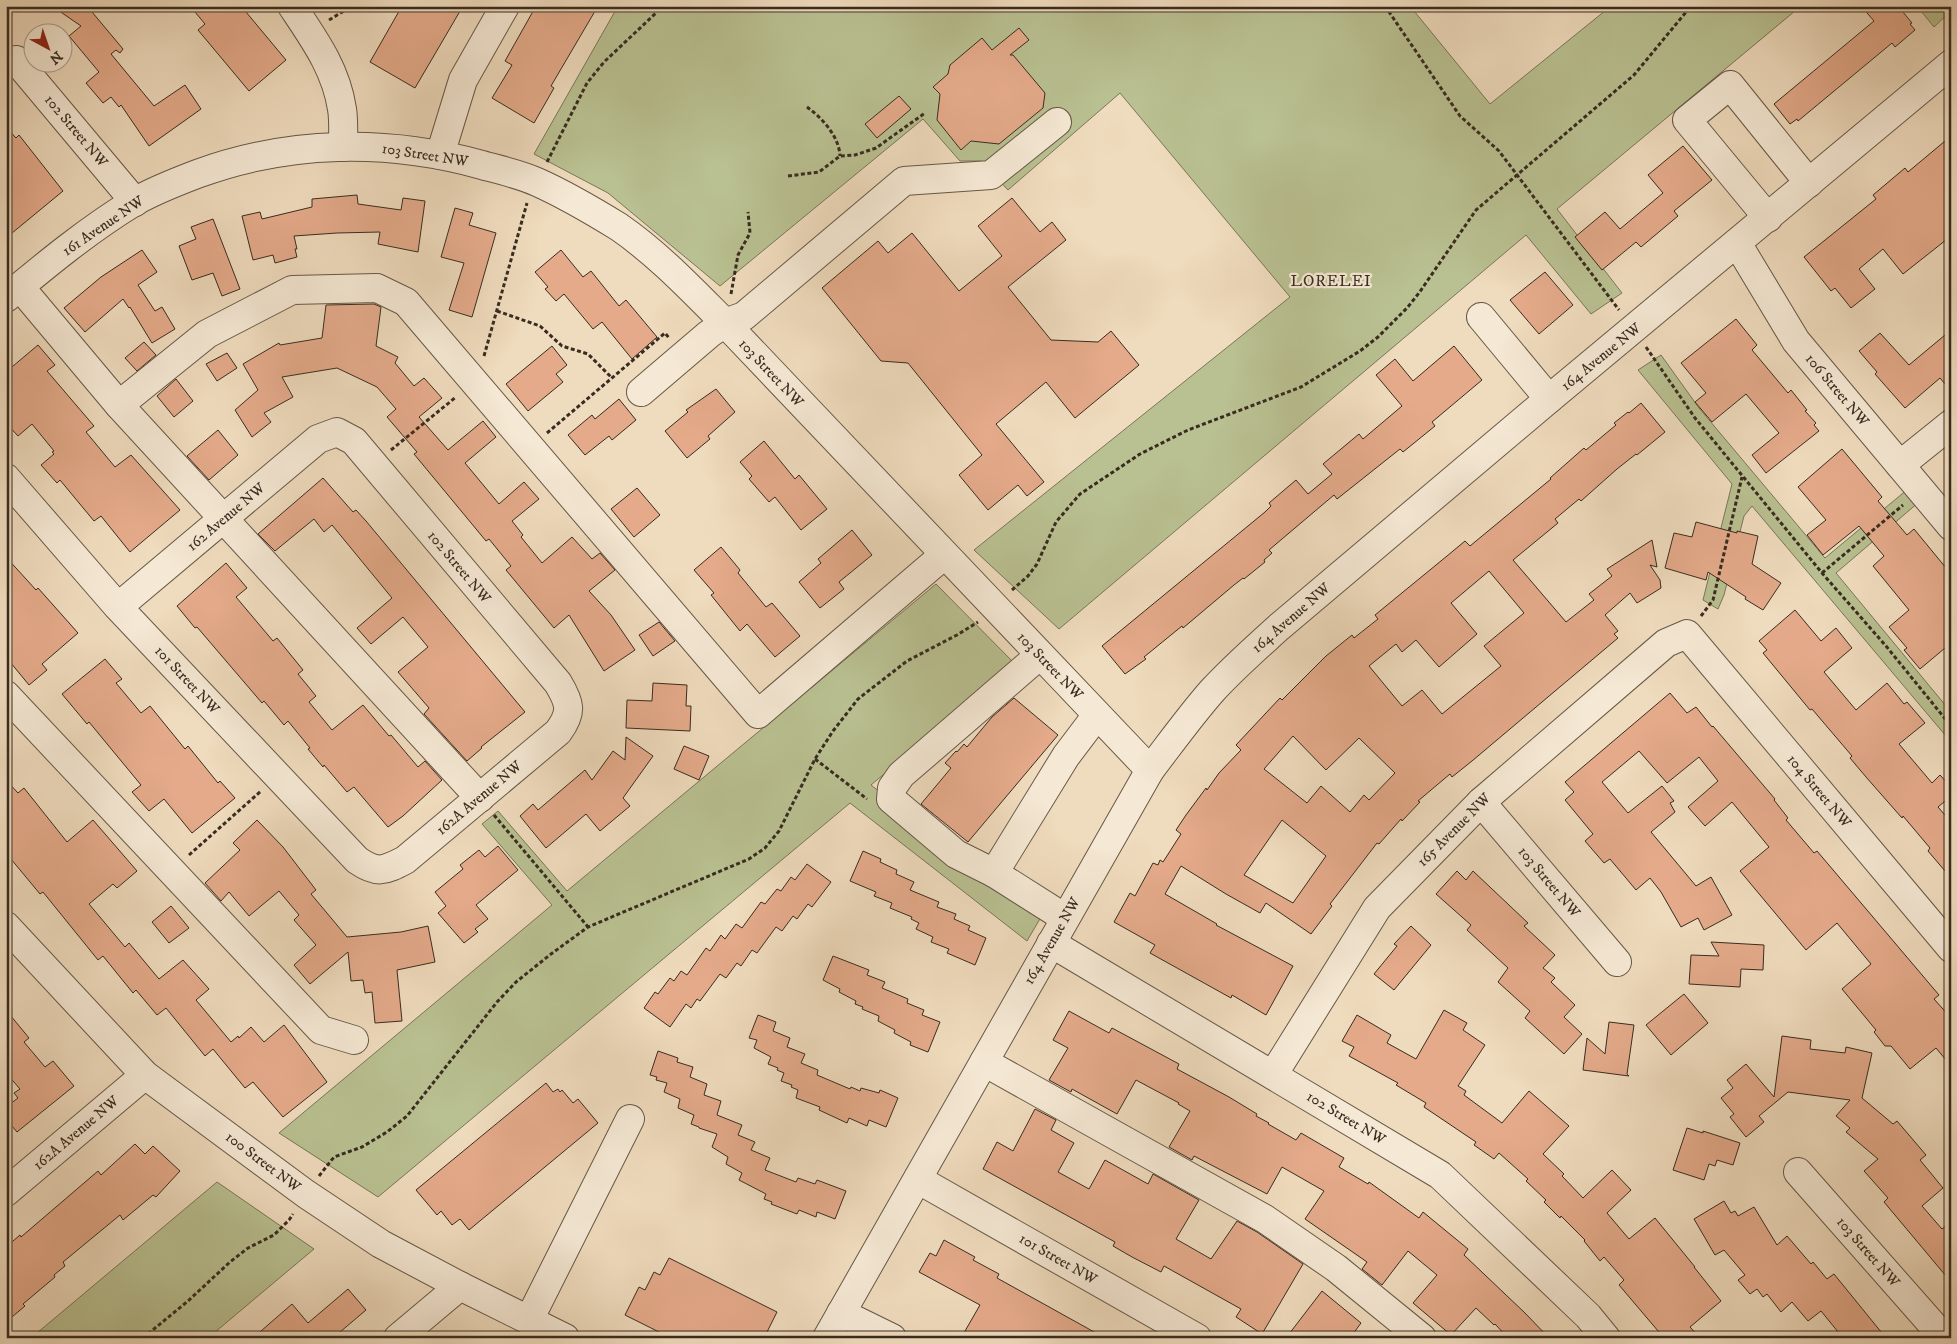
<svg xmlns="http://www.w3.org/2000/svg" width="1957" height="1344" font-family="'IM FELL DW Pica',serif">
<style>
.green{fill:#b9c091;stroke:#787658}
.building{fill:#e4aa8a;stroke:#382c20;fill-rule:evenodd}
.lines{fill:none;stroke-linecap:round;stroke-linejoin:round}
.minor-casing{stroke:#665847;stroke-width:30}
.path{stroke:#382c20;stroke-width:3;stroke-dasharray:4 2.5;stroke-linecap:butt}
.minor{stroke:#f5e8d4;stroke-width:28}
.labels{text-anchor:middle;dominant-baseline:central;stroke-width:4.5;stroke-linejoin:round;paint-order:stroke}
.street-label{font-size:15px;fill:#382c20;stroke:#f5e8d4}
.neighbourhood-label{font-size:16px;letter-spacing:1px;fill:#382c20;stroke:#f5e8d4}
</style>
<rect width="100%" height="100%" fill="#efdbbd"/>
<filter id="stains"><feTurbulence type="fractalNoise" baseFrequency=".004" numOctaves="4"/><feColorMatrix values="0 0 0 0 .2 0 0 0 0 .09 0 0 0 0 .02 0 0 0 .5 -.17"/></filter>
<radialGradient id="worn" r=".72"><stop offset=".6" stop-color="#630" stop-opacity="0"/><stop offset="1" stop-color="#630" stop-opacity=".3"/></radialGradient>
<g class="green">
<path d="M618,6H1410L1490,104L1611,6H1801L1557,209L1622,293L1591,314L1526,235L1059,629L974,550L1290,297L1120,93L1008,190L981,161H960L923,119L720,286L608,193L534,154Z"/>
<path d="M1917,6H1951V11L1934,27Z"/>
<path d="M1661,355L1699,408L1825,558L1908,489L1919,502L1836,573L1951,712V742L1752,506L1744,516L1724,595L1718,609L1703,600L1732,484L1638,370Z"/>
<path d="M936,584L1015,664L871,785L1041,917L1027,941L850,803L378,1197L279,1133L552,905L482,824L498,811L567,891Z"/>
<path d="M217,1182L314,1249L208,1338H31Z"/>
</g>
<g class="building">
<path d="M52,6H87L123,49L120,53L116,50L111,54L154,106L185,85L201,109L149,146L121,105L119,107L111,97L103,103L86,83L99,72L69,36L81,26Z"/>
<path d="M190,6H241L286,60L249,91L198,30L205,24Z"/>
<path d="M402,6H463L415,88L370,62Z"/>
<path d="M536,6H598L551,86L554,88L534,123L492,98L512,65L505,61Z"/>
<path d="M1861,6H1898L1912,23L1910,24L1915,30L1895,47L1892,43L1798,121L1797,119L1790,124L1774,104L1874,21Z"/>
<path d="M1019,28L1029,40L1010,55H1013L1045,93L1043,108L999,144L971,141L961,150L937,120L940,94L933,87L948,74L950,65L982,38L992,50Z"/>
<path d="M899,96L911,109L877,138L865,124Z"/>
<path d="M6,127L16,138L19,135L63,191L6,238Z"/>
<path d="M1951,136V236L1903,274L1883,249L1859,269L1875,289L1851,308L1835,288L1831,291L1804,257L1876,199L1873,195L1905,168L1908,172Z"/>
<path d="M1683,146L1712,180L1674,211L1678,216L1641,247L1636,242L1602,270L1575,237L1605,212L1620,229L1663,193L1648,175Z"/>
<path d="M357,195L358,204L401,210L403,198L425,201L418,252L378,244L380,232L337,233L294,236L297,249H295L297,257L275,263L273,255L253,260L242,216L260,212L262,219L312,207V199Z"/>
<path d="M1012,198L1040,232L1052,222L1066,240L1008,287L1051,340L1098,342L1111,331L1139,365L1075,418L1046,382L996,424L1044,482L1027,496L1018,485L988,510L959,475L982,455L908,363L881,361L822,288L878,241L888,253L912,233L959,291L1002,256L978,226Z"/>
<path d="M455,208L473,213L469,225L496,233L472,317L449,310L464,263L441,257Z"/>
<path d="M213,219L240,289L222,296L213,273L192,280L179,246L196,239L191,227Z"/>
<path d="M142,250L157,272L138,285L155,311L162,307L175,329L152,343L130,307L129,308L123,299L85,332L64,308L101,277Z"/>
<path d="M561,250L583,277L591,271L619,306L626,300L657,337L632,359L602,322L593,329L564,294L556,301L545,289L548,287L535,272Z"/>
<path d="M1545,272L1573,305L1539,334L1510,300Z"/>
<path d="M374,304L381,307L376,346L398,357L395,363L414,386L424,378L442,398L419,417L448,450L483,421L496,437L465,463L499,504L524,482L539,499L512,521L523,535L521,537L542,563L572,537L592,559L600,553L615,570L589,591L611,615L635,650L604,671L569,615L554,628L506,570L511,566L489,539L486,541L414,454L417,452L387,417L396,409L377,387L337,368L282,377L293,397L264,413L271,422L252,437L235,410L258,390L243,364L279,343L280,345L322,338L326,305Z"/>
<path d="M1736,319L1757,345L1752,350L1788,393L1791,390L1807,410L1805,411L1816,423L1814,425L1819,431L1766,473L1752,455L1779,433L1746,394L1712,422L1695,402L1706,393L1681,363Z"/>
<path d="M1951,330V391L1940,378L1905,408L1875,374L1877,372L1859,351L1880,333L1909,365Z"/>
<path d="M144,342L156,355L137,371L125,358Z"/>
<path d="M38,345L55,365L47,371L94,426L86,432L115,467L131,455L180,510L130,552L101,516L94,521L60,480L57,483L41,465L54,454L52,452L54,451L32,424L18,436L6,423V372Z"/>
<path d="M552,346L567,365L556,374L563,382L528,411L506,384Z"/>
<path d="M1454,346L1482,380L1432,422L1435,426L1403,452L1400,449L1337,499L1334,495L1269,550L1272,553L1264,560L1265,562L1244,579L1243,578L1234,585L1183,628L1182,626L1144,657L1146,659L1125,674L1102,646L1265,512L1271,506L1269,503L1296,480L1308,494L1332,474L1323,464L1359,434L1363,439L1402,406L1376,375L1395,359L1413,381Z"/>
<path d="M227,353L237,368L217,381L206,364Z"/>
<path d="M176,379L193,401L174,417L157,396Z"/>
<path d="M716,389L735,412L708,436L710,439L687,458L665,431L688,412L686,410Z"/>
<path d="M619,399L636,420L612,440L609,436L585,455L568,435L592,415L595,419Z"/>
<path d="M1641,403L1665,432L1637,455L1636,454L1617,469L1581,501L1579,499L1555,519L1558,523L1513,560L1566,622L1594,600L1589,594L1612,576L1607,569L1652,540L1657,567L1650,565L1660,580L1661,588L1637,603L1630,593L1605,615L1618,631L1614,634L1618,638L1472,761L1452,777L1450,774L1418,801L1420,802L1402,821L1401,819L1379,844L1377,843L1330,904L1332,906L1311,934L1266,903L1260,913L1226,894L1181,866L1165,894L1217,924L1216,925L1293,966L1266,1015L1232,995L1231,998L1150,953L1155,945L1114,922L1130,893L1135,896L1153,863L1158,865L1160,860L1163,862L1181,834L1176,830L1186,815L1206,788L1207,790L1219,773L1241,750L1236,745L1280,698L1282,700L1326,656L1352,635L1354,638L1378,619L1375,615L1447,556L1465,541L1470,546L1551,479L1550,478L1584,448L1586,450L1616,425L1614,423L1628,412L1629,413ZM1489,571L1524,613L1484,646L1501,666L1442,714L1422,690L1402,706L1369,666L1396,644L1402,652L1416,640L1439,667L1477,634L1451,603ZM1293,736L1326,770L1359,738L1395,773L1369,800L1364,795L1350,812L1321,786L1307,803L1264,769ZM1282,820L1326,856L1293,903L1244,875Z"/>
<path d="M218,430L238,455L209,480L187,456Z"/>
<path d="M764,441L795,479L799,475L827,509L801,530L775,497L769,502L749,479L752,476L740,462Z"/>
<path d="M1842,449L1882,497L1878,501L1907,535L1914,529L1951,574V643L1920,669L1904,650L1907,648L1889,627L1909,610L1873,566L1884,556L1859,526L1823,555L1807,535L1826,520L1798,487Z"/>
<path d="M323,478L353,512L356,510L366,521L525,712L481,747L482,748L467,761L424,714L429,708L398,672L428,647L403,617L371,644L357,628L392,598L332,525L324,532L314,519L275,551L258,534Z"/>
<path d="M637,488L660,515L634,537L611,509Z"/>
<path d="M1696,522L1737,533V531L1758,536L1752,564L1781,583L1763,610L1745,599L1746,597L1708,572L1706,580L1665,568L1674,533L1692,537Z"/>
<path d="M852,530L872,555L839,582L844,589L820,608L799,582L821,563L818,559Z"/>
<path d="M721,547L740,570L738,573L766,607L772,603L800,636L775,657L747,624L740,631L711,595L714,593L694,570Z"/>
<path d="M6,557L36,590L38,588L78,633L42,664L47,670L29,685L6,657Z"/>
<path d="M226,563L247,588L236,597L273,641L277,638L303,670L298,674L316,696L309,702L332,730L363,705L389,736L391,735L418,767L425,761L442,780L403,816L388,827L354,787L347,792L324,765L323,767L308,749L310,748L288,721L284,725L264,701L262,703L197,627L195,628L177,606Z"/>
<path d="M1795,610L1821,641L1836,628L1852,648L1824,672L1856,710L1887,683L1904,704L1907,702L1925,723L1899,744L1932,783L1940,775L1951,787V796L1938,807L1951,822V878L1928,851L1930,848L1903,816L1902,818L1866,777L1850,758L1852,756L1812,709L1810,710L1763,653L1767,650L1759,641Z"/>
<path d="M659,622L675,641L653,656L639,635Z"/>
<path d="M105,659L122,679L116,683L141,713L150,706L185,749L188,746L218,783L220,781L235,798L192,833L164,799L149,811L132,792L141,785L89,722L87,724L62,694Z"/>
<path d="M653,683L687,685L686,706H691L690,731L626,728L627,700L652,701Z"/>
<path d="M1670,693L1687,713L1696,707L1712,727L1713,726L1775,799L1774,800L1788,818L1786,820L1814,853L1817,851L1939,995L1934,999L1951,1018V1066L1936,1048L1910,1069L1891,1046H1885L1874,1032L1876,1030L1842,989L1871,964L1837,923L1806,950L1740,871L1769,847L1732,802L1705,826L1688,807L1718,781L1699,757L1667,783L1639,751L1602,782L1628,813L1662,786L1674,801L1670,803L1675,812L1651,832L1696,886L1711,877L1732,915L1704,930L1698,918L1681,927L1661,892L1650,878L1636,890L1610,859L1604,863L1585,841L1593,834L1565,800L1574,792L1565,782Z"/>
<path d="M1014,698L1058,735L968,842L921,804L951,768L945,763L956,751L957,752L964,744L967,747L992,717Z"/>
<path d="M626,737L653,756L623,798L630,806L600,831L586,814L546,848L520,816L533,804L538,810L585,770L592,780L613,751L625,760Z"/>
<path d="M684,746L709,756L699,780L674,769Z"/>
<path d="M6,780L18,793L24,788L67,842L93,820L137,871L117,888L113,884L89,904L125,947L129,943L159,979L183,960L209,989L196,1000L231,1042L238,1036L239,1038L251,1027L264,1042L284,1025L327,1082L283,1117L253,1082L245,1088L213,1049L205,1056L166,1008L157,1015L136,990L133,993L103,956L98,960L43,892L40,894L6,853Z"/>
<path d="M257,820L283,847L316,890L311,894L347,937L401,932L428,926L435,962L397,970L402,1021L375,1023L372,992L365,993L363,980L351,981L348,952L310,984L294,965L316,945L294,920L299,915L279,891L249,916L229,892L221,901L205,883L240,850L233,843Z"/>
<path d="M498,846L518,870L476,905L488,919L475,929L478,932L464,943L438,913L446,906L435,892L463,869L460,865L479,850L485,857Z"/>
<path d="M863,851L881,859L880,862L897,870L896,874L914,882L910,890L939,902L937,907L956,914L954,919L970,926L968,930L986,938L975,965L947,953L949,949L931,942L933,937L916,929L919,923L911,919L912,917L890,908L892,903L874,896L876,892L850,881Z"/>
<path d="M807,864L831,882L812,907L808,904L797,919L793,916L782,931L776,927L757,953L752,950L741,966L737,963L726,978L720,974L700,1001L697,999L691,1008L686,1004L670,1027L644,1008L655,992L658,994L670,978L674,981L681,971L687,975L706,948L710,951L721,935L725,939L736,924L742,928L761,902L765,904L777,889L781,891L791,877L795,880Z"/>
<path d="M1457,871L1466,880L1473,871L1528,923L1524,926L1555,955L1543,968L1555,978L1551,982L1575,1005L1564,1017L1582,1034L1564,1054L1525,1018L1530,1011L1498,982L1508,968L1467,930L1471,925L1436,894Z"/>
<path d="M171,906L189,928L169,943L152,922Z"/>
<path d="M1411,926L1431,945L1394,990L1374,974L1397,946L1394,944Z"/>
<path d="M1711,942L1764,945L1763,970L1741,969L1740,987L1689,984L1691,955L1719,956Z"/>
<path d="M833,956L869,970L867,975L885,982L882,988L908,999L907,1003L924,1010L922,1015L940,1022L928,1052L910,1045L911,1042L894,1033L895,1030L878,1021L879,1016L862,1009L863,1007L855,1004L856,1001L839,992L840,989L823,980Z"/>
<path d="M1684,994L1708,1023L1671,1055L1646,1025Z"/>
<path d="M6,1010L29,1038L24,1042L45,1067L53,1061L74,1086L17,1132L6,1119V1107L18,1098L14,1093L20,1089L6,1073Z"/>
<path d="M1444,1010L1467,1023L1463,1030L1485,1045L1458,1086L1466,1091L1464,1095L1502,1123L1529,1091L1569,1126L1543,1154L1564,1174L1562,1176L1583,1198L1612,1170L1631,1190L1607,1213L1629,1239L1655,1218L1695,1267H1694L1721,1301L1690,1327L1700,1338H1664L1619,1285L1624,1280L1604,1257L1600,1261L1584,1241L1585,1240L1561,1216L1560,1218L1544,1202L1546,1200L1526,1181L1528,1179L1499,1153L1494,1159L1474,1145L1476,1142L1424,1107L1426,1103L1396,1085L1398,1083L1349,1056L1354,1047L1342,1041L1357,1015L1391,1035L1387,1043L1416,1059Z"/>
<path d="M1069,1011L1109,1033L1112,1028L1179,1064L1177,1069L1229,1097L1257,1114L1256,1116L1269,1123L1268,1124L1296,1140L1301,1133L1344,1158L1339,1167L1368,1184L1369,1182L1419,1218L1423,1212L1468,1249L1464,1255L1525,1313L1549,1338H1508L1495,1324L1494,1325L1476,1308L1451,1335L1413,1303L1437,1275L1408,1251L1382,1285L1362,1269L1367,1262L1305,1219L1324,1191L1282,1167L1267,1194L1194,1156L1192,1160L1169,1147L1190,1111L1178,1104L1179,1103L1136,1080L1117,1114L1072,1089L1071,1092L1049,1080L1068,1048L1053,1040Z"/>
<path d="M758,1015L776,1022L773,1031L790,1038L787,1047L805,1054L801,1063L818,1070L817,1075L850,1089L851,1087L860,1091L861,1088L879,1093L880,1090L898,1098L886,1127L869,1120L867,1126L849,1118L847,1123L819,1110L820,1107L796,1098L798,1090L791,1087L792,1085L781,1081L784,1073L777,1070L778,1068L768,1064L771,1057L754,1048L757,1040L749,1038Z"/>
<path d="M1609,1022L1634,1025L1627,1074L1629,1076L1583,1070L1587,1038L1605,1054Z"/>
<path d="M1782,1036L1811,1040L1810,1049L1845,1053L1846,1047L1872,1053L1862,1098L1893,1124L1897,1121L1926,1155L1920,1160L1943,1188L1922,1206L1942,1229L1951,1222V1282L1884,1202L1888,1198L1864,1171L1878,1159L1846,1132L1850,1128L1836,1116L1850,1100L1788,1092L1759,1116L1764,1122L1746,1137L1730,1117L1734,1114L1721,1098L1733,1088L1727,1080L1746,1064L1774,1097Z"/>
<path d="M658,1051L678,1058L677,1062L693,1067L690,1077L707,1084L704,1095L721,1101L717,1115L742,1125L738,1135L755,1142L751,1150L770,1158L765,1170L796,1182L798,1178L815,1184L817,1180L846,1191L835,1219L817,1212L816,1217L799,1210L797,1214L771,1204L772,1202L764,1199L766,1194L739,1180L742,1173L726,1164L728,1157L712,1147L717,1134L699,1128V1127L691,1124L694,1115L678,1108L680,1099L664,1092L667,1083L656,1080L657,1077L650,1075Z"/>
<path d="M546,1083L553,1092L558,1089L560,1092L562,1090L573,1103L578,1099L598,1123L469,1230L460,1219L452,1225L441,1211L437,1215L416,1190Z"/>
<path d="M1035,1109L1056,1120L1051,1130L1074,1143L1058,1172L1089,1189L1105,1160L1148,1184L1153,1174L1199,1200L1176,1239L1211,1259L1237,1221L1257,1232L1303,1264L1262,1334L1236,1317L1241,1309L1164,1266L1161,1272L1132,1257L1113,1246L1115,1242L983,1169L997,1142L1013,1151Z"/>
<path d="M1687,1128L1703,1133V1131L1740,1143L1733,1165L1717,1160L1715,1166L1709,1164L1704,1180L1673,1170Z"/>
<path d="M135,1144L145,1154L153,1146L180,1171L156,1197L153,1195L123,1220L120,1215L63,1262L65,1266L54,1275L55,1277L23,1304L25,1306L6,1322V1247L20,1235L21,1237L98,1171L101,1175Z"/>
<path d="M1724,1201L1731,1213L1735,1211L1738,1216L1754,1207L1777,1245L1787,1236L1811,1264L1813,1262L1827,1279L1834,1274L1886,1338H1843L1821,1311L1808,1321L1792,1302L1781,1312L1767,1294L1763,1297L1757,1289L1750,1294L1738,1280L1745,1275L1724,1250L1715,1255L1694,1219Z"/>
<path d="M944,1240L975,1257L973,1260L999,1274L997,1278L1105,1338H961L980,1305L919,1272L930,1253L936,1256Z"/>
<path d="M669,1258L777,1312L764,1338H671L625,1315L639,1287L645,1290L654,1272L660,1275Z"/>
<path d="M348,1289L366,1310L333,1338H253L292,1304L308,1323Z"/>
<path d="M1322,1291L1361,1323L1350,1338H1286Z"/>
</g>
<g class="lines">
<defs>
<g id="minor">
<path d="M292,6C314,39 336,69 342,109C344,121 343,135 343,147"/>
<path d="M16,60L135,202"/>
<path d="M440,155L463,80L505,6"/>
<path d="M1768,218L1687,120L1730,85L1809,183"/>
<path d="M1737,243L1796,341L1951,526"/>
<path d="M20,287L119,405L480,798"/>
<path d="M6,298C47,264 88,230 134,202C153,191 176,182 197,174C289,140 388,139 482,165C500,170 519,174 537,182C564,194 593,211 619,227C658,254 691,289 725,323L1150,770"/>
<path d="M1481,317L1549,399"/>
<path d="M641,392L709,334L725,323L744,316L904,181L991,175L1057,122"/>
<path d="M119,405L207,334L292,290L377,288L406,302L758,714L944,555"/>
<path d="M1900,465L1951,424"/>
<path d="M6,478L118,607L357,860C377,874 384,871 405,860L558,732C573,712 570,703 558,683L354,441L337,432L318,439L118,607"/>
<path d="M6,695L321,1030L354,1040"/>
<path d="M1481,802L1617,962"/>
<path d="M994,873L956,854L891,799L892,788L901,775L1040,655"/>
<path d="M1065,918L994,873L1066,756L1097,715"/>
<path d="M6,926L145,1075L306,1194L381,1244L460,1286L565,1338"/>
<path d="M1051,943L1440,1175L1588,1316L1606,1338"/>
<path d="M984,1062L1265,1219L1336,1268L1422,1338"/>
<path d="M1273,1075L1377,908L1481,802L1666,643L1687,634L1951,948"/>
<path d="M1798,1172L1939,1332"/>
<path d="M919,1180L1197,1338"/>
<path d="M6,1192L145,1075"/>
<path d="M841,1313L892,1338"/>
<path d="M529,1320L630,1119"/>
<path d="M398,1338L460,1286"/>
<path d="M827,1338L1150,770C1170,744 1190,716 1212,691C1233,668 1256,648 1279,627L1549,399L1951,64"/>
</g>
</defs>
<use href="#minor" class="minor-casing"/>
<g class="path">
<path d="M1385,6L1460,116L1499,151L1619,310"/>
<path d="M1941,6L1951,18"/>
<path d="M329,20L352,6"/>
<path d="M807,107C822,118 839,136 840,156"/>
<path d="M547,162L587,83L604,62L656,13L659,6"/>
<path d="M788,176L819,172L840,156L855,155L876,148L925,113"/>
<path d="M731,294L738,255L750,233L748,212"/>
<path d="M497,311L540,326L562,346L588,354L612,378"/>
<path d="M1646,347L1695,418L1822,573L1886,646L1951,726"/>
<path d="M484,356L527,203"/>
<path d="M547,433L665,333L669,338"/>
<path d="M391,450L456,397"/>
<path d="M1822,573L1903,505"/>
<path d="M1012,590L1028,576L1037,564L1056,522L1080,494L1140,454L1188,430L1301,387L1360,351L1378,337L1407,308L1419,293L1476,210L1634,75L1691,6"/>
<path d="M1701,616L1713,600L1742,477"/>
<path d="M815,759L867,799"/>
<path d="M494,815L588,927"/>
<path d="M189,855L261,791"/>
<path d="M319,1176L334,1157L362,1147L387,1132L407,1116L497,1002L516,982L551,954L588,927L749,859L765,848L779,831L815,759L833,731L858,699L907,661L957,635L978,622"/>
<path d="M143,1338L188,1301L230,1262L248,1248L274,1235L289,1220L293,1214"/>
</g>
<use href="#minor" class="minor"/>
</g>
<g class="labels">
<g class="street-label">
<text transform="translate(76 131) rotate(50)">102 Street NW</text>
<text transform="translate(425 155) rotate(9)">103 Street NW</text>
<text transform="translate(103 226) rotate(-34)">161 Avenue NW</text>
<text transform="translate(1601 357) rotate(-39)">164 Avenue NW</text>
<text transform="translate(771 373) rotate(47)">103 Street NW</text>
<text transform="translate(1837 390) rotate(50)">106 Street NW</text>
<text transform="translate(226 517) rotate(-40)">162 Avenue NW</text>
<text transform="translate(459 567) rotate(50)">102 Street NW</text>
<text transform="translate(1291 618) rotate(-41)">164 Avenue NW</text>
<text transform="translate(1050 666) rotate(46)">103 Street NW</text>
<text transform="translate(187 680) rotate(47)">101 Street NW</text>
<text transform="translate(1819 791) rotate(50)">104 Street NW</text>
<text transform="translate(479 798) rotate(-40)">162A Avenue NW</text>
<text transform="translate(1454 830) rotate(-45)">165 Avenue NW</text>
<text transform="translate(1549 882) rotate(50)">103 Street NW</text>
<text transform="translate(1052 941) rotate(-60)">164 Avenue NW</text>
<text transform="translate(1346 1118) rotate(31)">102 Street NW</text>
<text transform="translate(76 1133) rotate(-40)">162A Avenue NW</text>
<text transform="translate(263 1162) rotate(37)">100 Street NW</text>
<text transform="translate(1868 1252) rotate(49)">103 Street NW</text>
<text transform="translate(1058 1259) rotate(30)">101 Street NW</text>
</g>
<g class="neighbourhood-label">
<text x="1331" y="281">LORELEI</text>
</g>
</g>
<rect width="1957" height="1344" fill="none" stroke="#efdbbd" stroke-width="25"/>
<rect x="8" y="8" width="1942" height="1329" fill="none" stroke="#382c20" stroke-width="2.5"/>
<rect x="12" y="12" width="1932" height="1319" fill="none" stroke="#382c20"/>
<g transform="translate(48 48) rotate(140)"><circle r="24" fill="#f5e8d4" stroke="#a99d8c"/>
<path d="M0-4L9 19L0 12L-9 19Z" fill="#8f2418"/>
<text y="-8" font-size="14" font-weight="bold" text-anchor="middle" fill="#382c20">N</text>
</g>
<rect width="100%" height="100%" filter="url(#stains)"/>
<rect width="100%" height="100%" fill="url(#worn)"/>
</svg>
